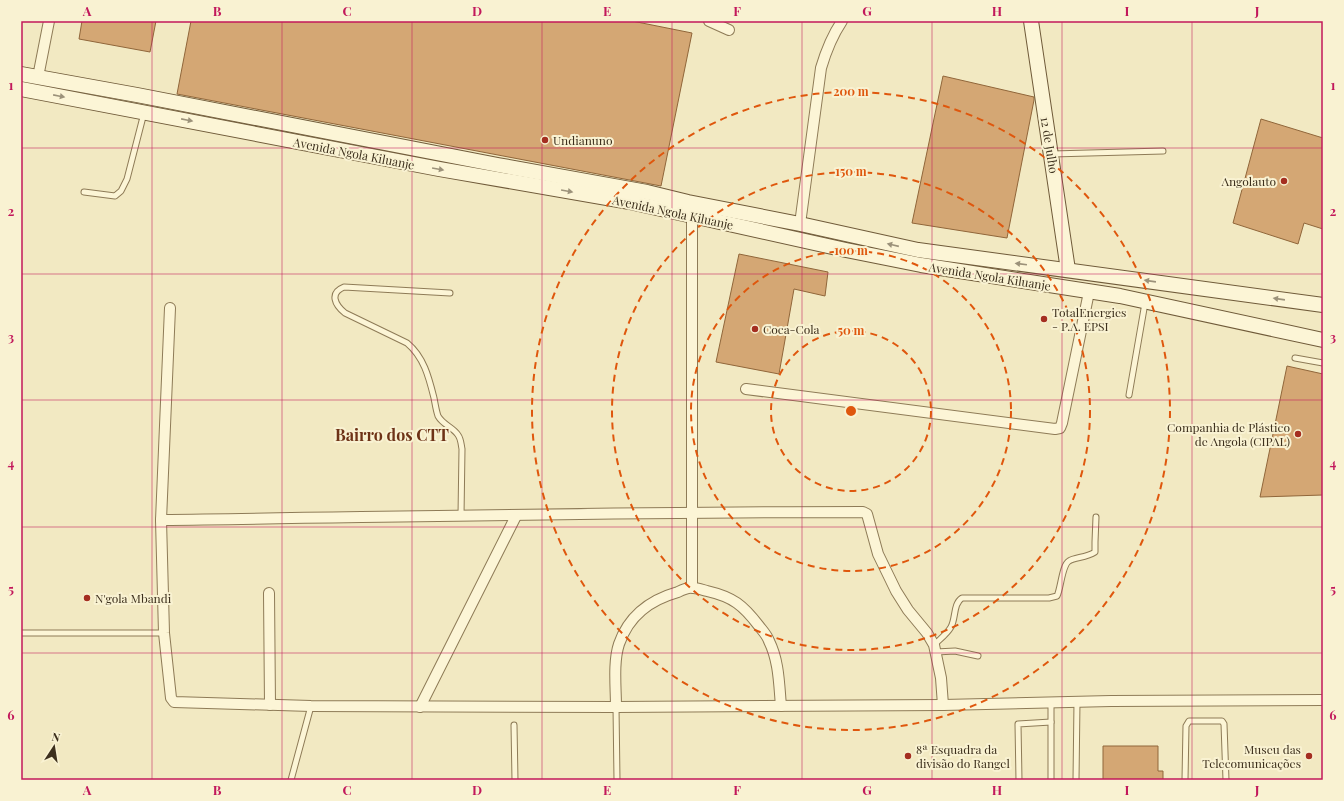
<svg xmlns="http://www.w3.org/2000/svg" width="1344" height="801" font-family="'Playfair Display',serif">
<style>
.building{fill:#d4a774;stroke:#90663a}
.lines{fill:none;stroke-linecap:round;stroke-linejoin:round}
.lane-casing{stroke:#8e7b57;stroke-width:7}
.street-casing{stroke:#8e7b57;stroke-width:12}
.secondary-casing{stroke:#705b3a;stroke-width:16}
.lane{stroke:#fcf5d6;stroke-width:5}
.street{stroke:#fcf5d6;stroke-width:10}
.secondary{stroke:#fcf5d6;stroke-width:14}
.oneway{fill:#9c927a}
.grid{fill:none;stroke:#c2185b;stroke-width:1;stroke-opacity:0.55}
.ring{fill:none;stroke:#df570d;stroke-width:2;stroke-dasharray:7 5}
.poi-dot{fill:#a42e20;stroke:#f9f2d2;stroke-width:1.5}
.labels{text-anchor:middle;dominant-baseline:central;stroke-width:4;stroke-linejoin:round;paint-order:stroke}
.poi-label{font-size:12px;fill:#3d301d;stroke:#f9f2d2;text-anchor:start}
.street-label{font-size:12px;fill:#3d301d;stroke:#f9f2d2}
.district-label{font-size:16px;font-weight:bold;fill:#6e3317;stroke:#f9f2d2}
.centre{fill:#df570d;stroke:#f9f2d2;stroke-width:2}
.ring-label{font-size:12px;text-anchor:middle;font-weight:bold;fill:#df570d;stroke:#f9f2d2;stroke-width:4;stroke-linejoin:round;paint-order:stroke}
.neatline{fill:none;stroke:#c2185b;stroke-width:1.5}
.grid-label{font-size:13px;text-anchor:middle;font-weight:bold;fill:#c2185b}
</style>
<rect width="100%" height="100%" fill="#f2e9c2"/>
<g class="building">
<path d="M82,21H156L150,52L79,39Z"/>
<path d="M191,21H632L692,33L661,186L177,94Z"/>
<path d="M943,76L1034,97V100L1007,238L912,223Z"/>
<path d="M1261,119L1323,138V229L1304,223L1298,244L1233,223Z"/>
<path d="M739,254L828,272L825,296L794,289L779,374L716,362Z"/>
<path d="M1287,366L1323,374V495L1260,497Z"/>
<path d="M1103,746H1158V771H1163V780H1103Z"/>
</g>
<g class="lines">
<defs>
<g id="lane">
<path d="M1052,154L1163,151"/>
<path d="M84,192L115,196L121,191L127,179L144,113"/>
<path d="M450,293L344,287C329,293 335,305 345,313L407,343C424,357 429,378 434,398C435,403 436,410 438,416C443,425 453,427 458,435C461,439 461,444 462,449L461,516"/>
<path d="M1295,358L1323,363"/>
<path d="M1129,395L1145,303"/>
<path d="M21,633H164"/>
<path d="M934,645C940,639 947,634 951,627C956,618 953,604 962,598H1049L1057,596C1061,588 1062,565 1069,561C1075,557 1086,558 1095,552V542L1096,517"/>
<path d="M936,652L955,651L978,656"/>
<path d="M1051,703V780"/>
<path d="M616,707L617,780"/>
<path d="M514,725L515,780"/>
<path d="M291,780L311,706"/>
<path d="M1019,780L1018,724L1051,722"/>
<path d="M1076,780L1077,702"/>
<path d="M1185,780L1186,726L1189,721H1222L1224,724L1226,780"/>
</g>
<g id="street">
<path d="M709,21L729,30"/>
<path d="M38,77L49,21"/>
<path d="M800,224L821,68C826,51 832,36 842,21"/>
<path d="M170,308L161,520L164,633L171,698L174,702L311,706L616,707L943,705L1111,701L1323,700"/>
<path d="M746,389L1055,429L1060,428L1062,423L1089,292"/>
<path d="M161,520C395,517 629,512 863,512L867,514L878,554L896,591L908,610L927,633L934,645L941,678L943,705"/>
<path d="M692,587V215"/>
<path d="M269,593L270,705"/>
<path d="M420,707L516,516"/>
<path d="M616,707C616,688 613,662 619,644C629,615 650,600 678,592C682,590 688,587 693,588C697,588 703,590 707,591C733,597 743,605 759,626C762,630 767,635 769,641C779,661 779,684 781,706"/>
</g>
<g id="secondary">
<path d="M1031,21L1068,270"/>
<path d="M21,74L137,95L498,165L647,192L688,202L800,224L918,250L1323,305"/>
<path d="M21,89L439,169L630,202L846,250L921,265L1120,296L1323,340"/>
</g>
</defs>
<use href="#lane" class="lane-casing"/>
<use href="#street" class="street-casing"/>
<use href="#secondary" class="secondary-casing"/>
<use href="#lane" class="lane"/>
<use href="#street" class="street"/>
<use href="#secondary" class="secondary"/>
</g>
<defs><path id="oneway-solid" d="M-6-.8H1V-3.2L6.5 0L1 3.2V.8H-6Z"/></defs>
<g class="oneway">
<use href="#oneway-solid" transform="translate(59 96) rotate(11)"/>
<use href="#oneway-solid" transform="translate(187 120) rotate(11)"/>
<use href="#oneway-solid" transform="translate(438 169) rotate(10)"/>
<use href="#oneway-solid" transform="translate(567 191) rotate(10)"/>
<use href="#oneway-solid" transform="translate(893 245) rotate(-167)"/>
<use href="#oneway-solid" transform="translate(1021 264) rotate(-173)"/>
<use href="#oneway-solid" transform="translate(1150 281) rotate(-172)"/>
<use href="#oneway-solid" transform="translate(1279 299) rotate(-172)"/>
</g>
<path class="grid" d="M152,21V780M282,21V780M412,21V780M542,21V780M672,21V780M802,21V780M932,21V780M1062,21V780M1192,21V780M21,148H1323M21,274H1323M21,400H1323M21,527H1323M21,653H1323"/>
<g class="ring">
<circle cx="851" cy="411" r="80"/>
<circle cx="851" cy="411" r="160"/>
<circle cx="851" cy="411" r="239"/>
<circle cx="851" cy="411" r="319"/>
</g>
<g class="poi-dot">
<circle cx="545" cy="140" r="4"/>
<circle cx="1284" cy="181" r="4"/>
<circle cx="1044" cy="319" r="4"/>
<circle cx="755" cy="329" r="4"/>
<circle cx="1298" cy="434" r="4"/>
<circle cx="87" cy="598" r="4"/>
<circle cx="908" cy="756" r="4"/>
<circle cx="1309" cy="756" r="4"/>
</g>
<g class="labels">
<g class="poi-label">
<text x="553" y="140">Undianuno</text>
<text x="1276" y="181" text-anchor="end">Angolauto</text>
<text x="1052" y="312">TotalEnergies<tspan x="1052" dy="14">- P.A. EPSI</tspan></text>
<text x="763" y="329">Coca-Cola</text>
<text x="1290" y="427" text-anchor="end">Companhia de Plástico<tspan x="1290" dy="14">de Angola (CIPAL)</tspan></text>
<text x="95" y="598">N'gola Mbandi</text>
<text x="916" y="749">8ª Esquadra da<tspan x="916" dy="14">divisão do Rangel</tspan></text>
<text x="1301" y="749" text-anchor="end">Museu das<tspan x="1301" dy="14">Telecomunicações</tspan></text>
</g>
<g class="street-label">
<text transform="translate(1050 145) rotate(81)">12 de Julho</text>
<text transform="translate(354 153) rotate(11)">Avenida Ngola Kiluanje</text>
<text transform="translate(673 212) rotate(12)">Avenida Ngola Kiluanje</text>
<text transform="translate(990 276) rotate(9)">Avenida Ngola Kiluanje</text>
</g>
<g class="district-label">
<text x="392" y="434">Bairro dos CTT</text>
</g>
</g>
<circle cx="851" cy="411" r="6" class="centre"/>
<g class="ring-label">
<text x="851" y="96">200 m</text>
<text x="851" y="176">150 m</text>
<text x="851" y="255">100 m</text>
<text x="851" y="335">50 m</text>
</g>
<rect width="1344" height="801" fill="none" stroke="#f9f2d2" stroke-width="44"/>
<g transform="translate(54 747) rotate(12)" stroke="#f9f2d2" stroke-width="3" paint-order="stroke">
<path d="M0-3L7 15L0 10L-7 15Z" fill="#3d301d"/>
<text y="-6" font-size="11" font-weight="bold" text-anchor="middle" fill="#3d301d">N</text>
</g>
<rect x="22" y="22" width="1300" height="757" class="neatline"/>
<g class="grid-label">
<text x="87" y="16">A</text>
<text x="217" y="16">B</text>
<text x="347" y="16">C</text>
<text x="477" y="16">D</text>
<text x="607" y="16">E</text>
<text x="737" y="16">F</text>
<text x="867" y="16">G</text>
<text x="997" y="16">H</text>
<text x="1127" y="16">I</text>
<text x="1257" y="16">J</text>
<text x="11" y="90">1</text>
<text x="1333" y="90">1</text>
<text x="11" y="216">2</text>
<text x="1333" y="216">2</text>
<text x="11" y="342">3</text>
<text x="1333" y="342">3</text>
<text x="11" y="468">4</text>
<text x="1333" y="468">4</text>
<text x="11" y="594">5</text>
<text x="1333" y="594">5</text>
<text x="11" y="720">6</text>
<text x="1333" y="720">6</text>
<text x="87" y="795">A</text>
<text x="217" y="795">B</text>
<text x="347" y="795">C</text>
<text x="477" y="795">D</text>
<text x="607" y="795">E</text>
<text x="737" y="795">F</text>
<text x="867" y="795">G</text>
<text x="997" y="795">H</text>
<text x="1127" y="795">I</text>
<text x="1257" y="795">J</text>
</g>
</svg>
